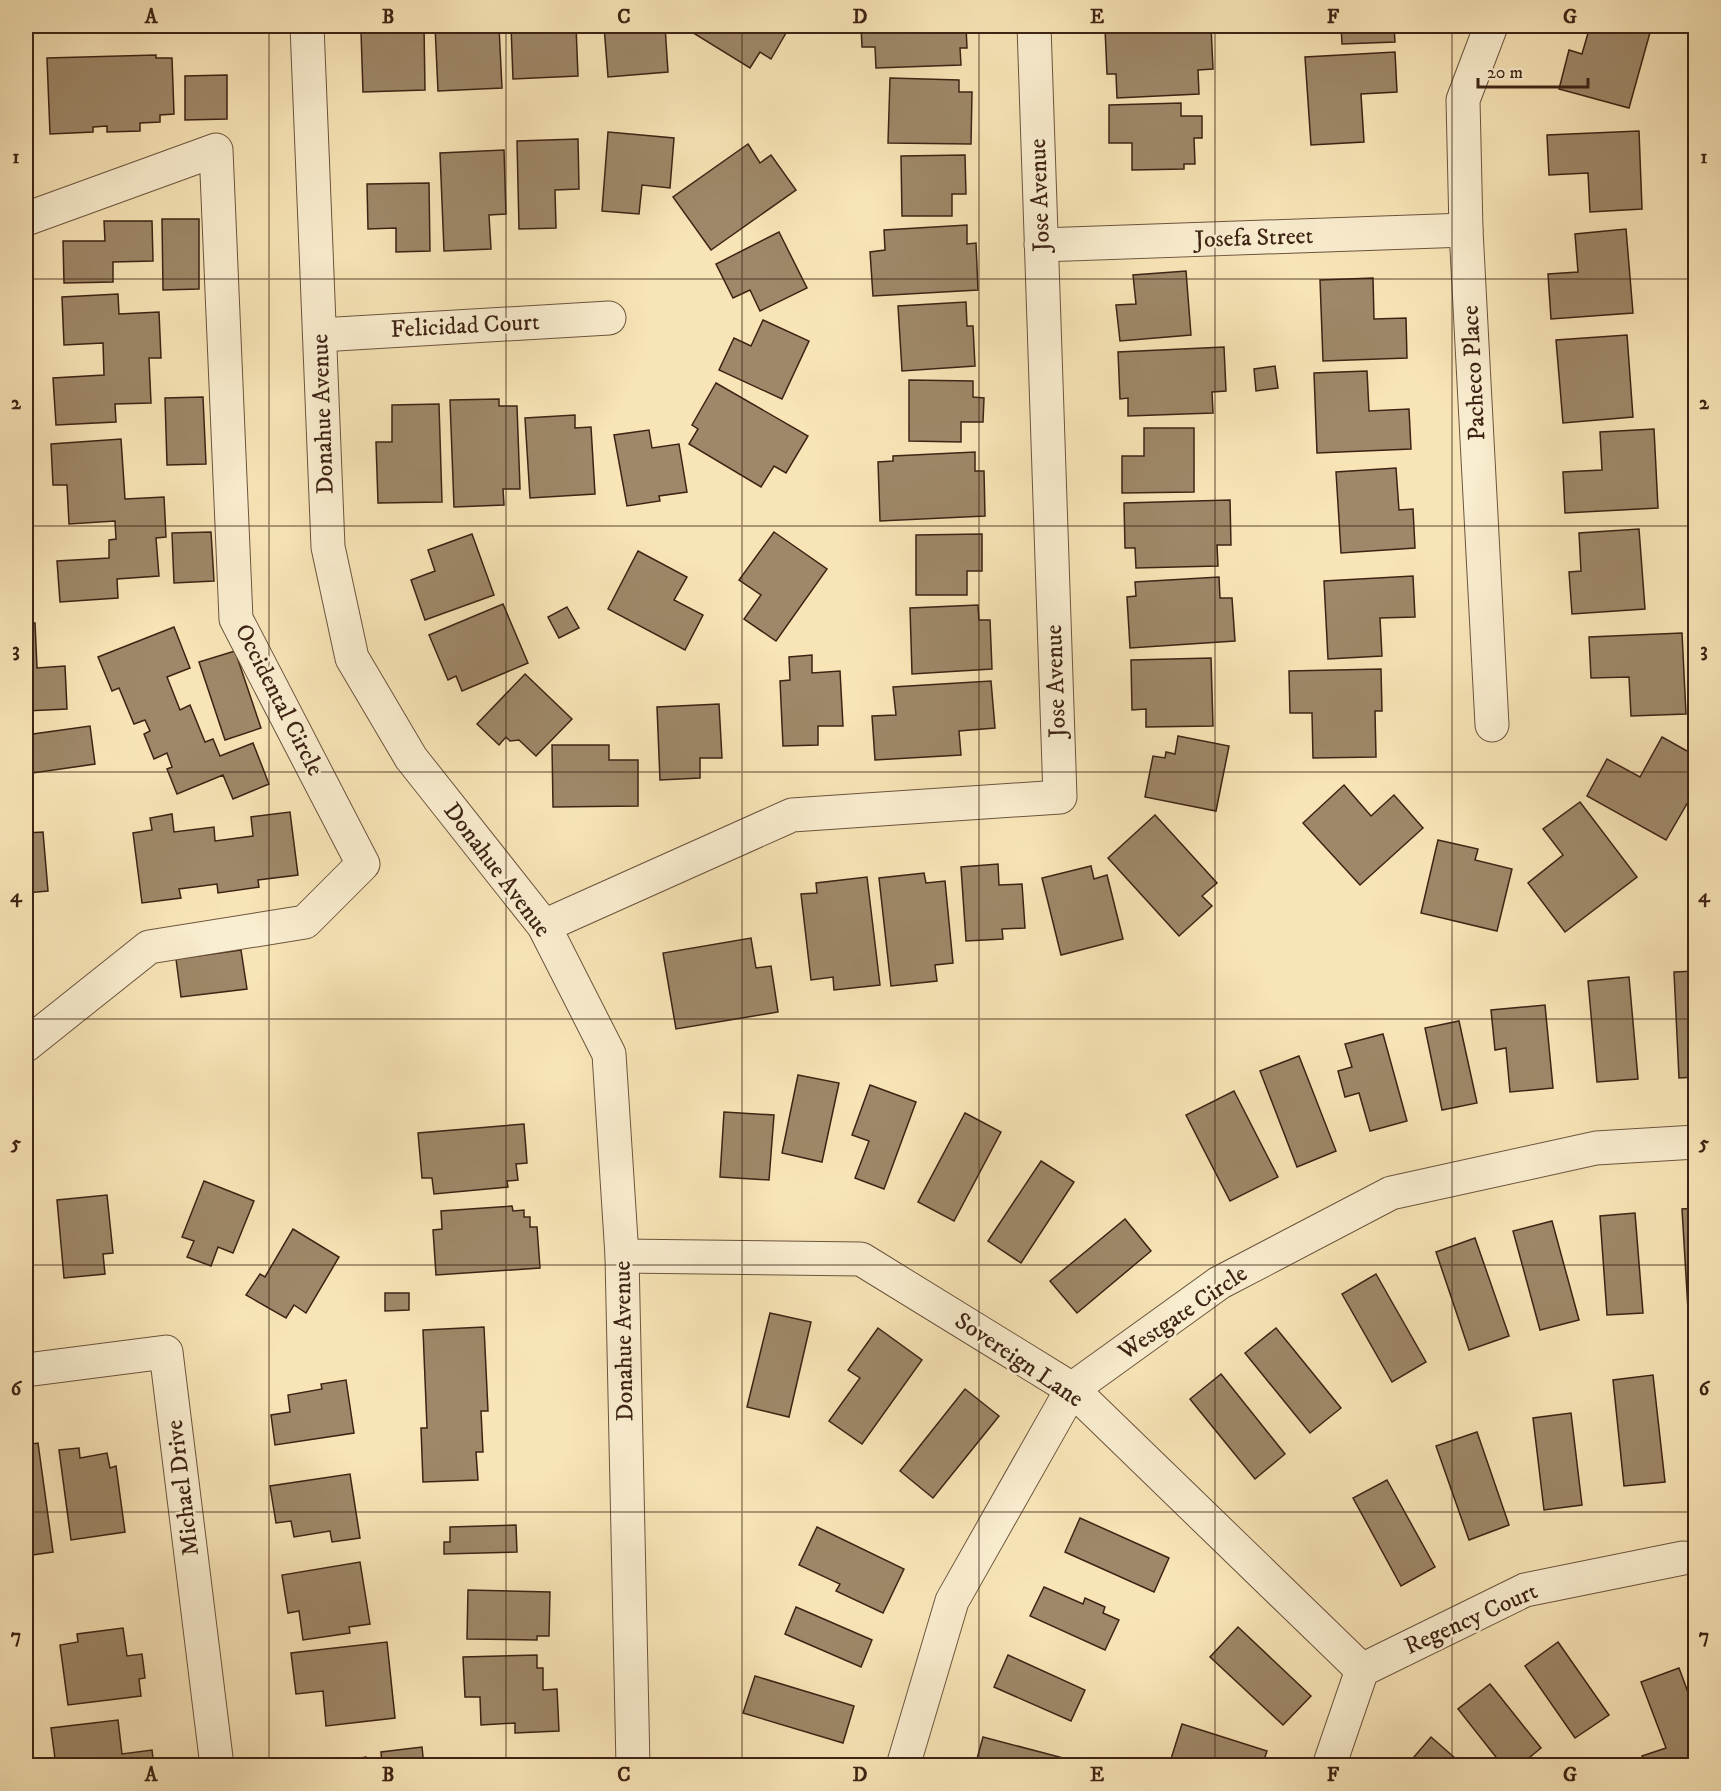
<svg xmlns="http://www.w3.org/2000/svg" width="1721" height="1791" font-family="'IM FELL DW Pica',serif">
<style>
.building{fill:#9e8869;stroke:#3d2314;stroke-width:1.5}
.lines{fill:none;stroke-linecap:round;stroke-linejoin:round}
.street-casing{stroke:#6c543d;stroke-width:35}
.street{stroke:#faeed0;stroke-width:33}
.grid{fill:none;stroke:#3d2314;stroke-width:1.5;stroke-opacity:0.55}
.labels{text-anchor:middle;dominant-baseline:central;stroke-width:5;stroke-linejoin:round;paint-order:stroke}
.street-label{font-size:24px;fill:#3d2314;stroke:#faeed0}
.neatline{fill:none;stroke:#3d2314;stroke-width:2}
.grid-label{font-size:20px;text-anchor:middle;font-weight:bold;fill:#3d2314}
</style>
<rect width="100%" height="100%" fill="#f8e5b7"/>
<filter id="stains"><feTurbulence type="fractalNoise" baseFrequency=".00333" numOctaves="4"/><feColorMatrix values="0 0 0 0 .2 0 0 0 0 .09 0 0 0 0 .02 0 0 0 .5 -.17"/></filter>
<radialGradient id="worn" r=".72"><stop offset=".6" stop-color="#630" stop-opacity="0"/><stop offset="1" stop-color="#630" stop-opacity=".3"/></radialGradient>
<g class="building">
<path d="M376,26H424L425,90L363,92L361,32H376Z"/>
<path d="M435,26L499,27L502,88L438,91Z"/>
<path d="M511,26H576L578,76L513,79Z"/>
<path d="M604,26H665L668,72L608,77Z"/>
<path d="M682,26H790L771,59L760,52L750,68Z"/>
<path d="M861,26H966L967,48H960L961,65L876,68L875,47H862Z"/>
<path d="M1171,26H1211L1213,69L1198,70L1199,94L1117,98L1116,74H1107L1105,29Z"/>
<path d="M1341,26H1394L1395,42L1342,44Z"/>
<path d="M1590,26H1637L1651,29L1629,108L1559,89L1569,50L1582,54Z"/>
<path d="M1395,52L1397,92L1361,94L1364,142L1311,145L1305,57Z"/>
<path d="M156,55V58H172L174,114L160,115V122L140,123V131L107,132V126L93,127V132L50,134L47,58Z"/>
<path d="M227,75V119L185,120V76Z"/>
<path d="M890,78L959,80V92H972L971,144L888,143Z"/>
<path d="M1181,103V116H1202V138H1194L1195,164H1184V169L1132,170V143H1109V105Z"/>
<path d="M1639,131L1642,209L1590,212L1588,173L1549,175L1547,135Z"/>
<path d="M608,132L674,138L670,188L642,185L639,214L602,211Z"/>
<path d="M578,139L579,189L555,190L556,228L519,229L517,141Z"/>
<path d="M748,144L760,163L771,155L796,190L711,250L673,197Z"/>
<path d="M504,150L506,214L489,215L491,249L444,251L440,153Z"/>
<path d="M965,155L966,194H952V216H902L901,156Z"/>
<path d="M429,183L430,251L396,252V228L368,229L367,184Z"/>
<path d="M162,219H199V289L163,290Z"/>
<path d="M104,221H152L153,261L113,262V282L64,283L63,241H105Z"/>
<path d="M967,225V244L976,243L978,290L873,296L870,252L885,250L884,230Z"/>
<path d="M1626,229L1633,313L1551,319L1548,274L1578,272L1575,234Z"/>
<path d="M779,232L807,288L760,311L750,290L733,298L716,264Z"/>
<path d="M1186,271L1191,335L1120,341L1116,305L1136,304L1133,275Z"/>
<path d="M1373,278L1374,319L1406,318L1407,358L1323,361L1320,280Z"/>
<path d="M118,294L119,314L159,312L161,358H149L151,403L115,404L116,422L56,425L53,378L104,375L103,343L64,345L62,297Z"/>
<path d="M966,302L967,326H973L975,366L902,371L898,306Z"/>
<path d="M763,320L809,341L782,399L719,370L734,338L751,346Z"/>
<path d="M1627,335L1633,417L1563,423L1556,340Z"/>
<path d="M1224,347L1226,391L1212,392L1213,413L1128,416V398L1120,399L1118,352Z"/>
<path d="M1275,366L1278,388L1256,391L1254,369Z"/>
<path d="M1367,371L1369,411L1409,409L1411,449L1317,453L1314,373Z"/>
<path d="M909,380L973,381V397L984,398L983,422H961V442L909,441Z"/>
<path d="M716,383L808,436L786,473L774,466L761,487L689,444L698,429L692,425Z"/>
<path d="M203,397L206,464L167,465L165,398Z"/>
<path d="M499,399V406H517L520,489H503L504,505L454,507L450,400Z"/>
<path d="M439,404L442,502L378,503L376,442H392V405Z"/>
<path d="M575,415V428L591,427L595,494L530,498L525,418Z"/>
<path d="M1144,428H1194V492L1122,493V456H1144Z"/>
<path d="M1654,429L1658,508L1565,513L1563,472L1602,470L1600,432Z"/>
<path d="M649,430L652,448L679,444L687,492L659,496L660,501L627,506L614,435Z"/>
<path d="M121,439L125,499L164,497L166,537L156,538L159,576L117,579L118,598L60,602L57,561L109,558V540L116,539L115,521L69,524L67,485H53L51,444Z"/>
<path d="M975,452V471H984L985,516L880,521L878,462L893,461V456Z"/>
<path d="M1396,468L1399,510L1413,509L1415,548L1341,553L1336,472Z"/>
<path d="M1230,500L1231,545H1217L1218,566L1136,568L1135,548H1125L1124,503Z"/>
<path d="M1639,529L1645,609L1572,614L1569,572L1581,571L1579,533Z"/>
<path d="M211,532L214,581L174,583L172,533Z"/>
<path d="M774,532L827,569L776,641L744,619L761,595L739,580Z"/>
<path d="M472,534L494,595L425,620L411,580L435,571L428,550Z"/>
<path d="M982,534V571H967V595H916V535Z"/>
<path d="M638,551L687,577L674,600L703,615L685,650L608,609Z"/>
<path d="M1413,576L1415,617L1380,618L1382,656L1328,659L1324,581Z"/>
<path d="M1219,577L1220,598H1232L1235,641L1130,648L1127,597L1136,596L1135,582Z"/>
<path d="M503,604L528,663L462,691L456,676L448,680L429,635Z"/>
<path d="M978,605L979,620H990L992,669L912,674L910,608Z"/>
<path d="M567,607L579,628L559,638L548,617Z"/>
<path d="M26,623H35L37,668L65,666L67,709L26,711Z"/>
<path d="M174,627L190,668L167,677L180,710L190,705L205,742L213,739L220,756L253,743L269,784L233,799L223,775L177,794L167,769L172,767L167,753L154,759L144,734L150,731L145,720L134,724L119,688L112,691L98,657Z"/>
<path d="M1682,633L1686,714L1631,716L1629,677L1591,678L1589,637Z"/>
<path d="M235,651L261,728L225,740L199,662Z"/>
<path d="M812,655V673L840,671L843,726H818V745L783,746L780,681L790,680L789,657Z"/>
<path d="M1211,658L1213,726L1146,727V709L1132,710L1131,660Z"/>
<path d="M1381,669L1382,711H1375L1376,757L1313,758L1312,713H1290L1289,671Z"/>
<path d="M525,674L572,719L536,756L519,740L510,741L506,737L499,745L477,724Z"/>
<path d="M991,681L995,728L959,731L961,755L875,760L872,716L896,715L893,687Z"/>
<path d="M719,704L722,758H700V778L660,780L657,707Z"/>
<path d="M90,726L95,764L26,774V735Z"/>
<path d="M1178,736L1229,746L1216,811L1145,797L1153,756L1165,758L1166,752L1175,754Z"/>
<path d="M1662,737L1696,756V788L1666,840L1587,796L1607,759L1640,777Z"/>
<path d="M552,745H609V760H638V806L553,807Z"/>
<path d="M1344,785L1371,816L1394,795L1423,828L1360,885L1303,823Z"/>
<path d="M1580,802L1637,877L1565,932L1528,883L1563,855L1543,829Z"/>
<path d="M290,812L298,875L258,880L259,887L218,893L217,884L179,889L181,898L142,903L133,833L152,830L150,818L172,814L174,832L214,827L215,841L253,836L251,817Z"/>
<path d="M1155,815L1217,883L1202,896L1212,906L1179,936L1108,858Z"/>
<path d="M43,832L48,891L26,893V833Z"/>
<path d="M1438,840L1478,849L1475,860L1512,869L1497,931L1421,913Z"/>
<path d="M998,864L999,885L1022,884L1025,928L1002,929L1003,939L966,941L961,867Z"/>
<path d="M1091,866L1094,879L1107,875L1123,939L1061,955L1042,878Z"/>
<path d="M924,873L926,883L945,881L953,963L935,965L937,981L891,986L879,878Z"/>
<path d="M867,877L880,985L834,990L833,977L811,980L801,894L817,893L816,883Z"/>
<path d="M751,938L756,968L771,966L778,1012L676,1029L663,953Z"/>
<path d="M241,950L247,989L181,997L176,959Z"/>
<path d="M1696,971V1077L1679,1078L1674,972Z"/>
<path d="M1629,977L1638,1079L1597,1082L1588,981Z"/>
<path d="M1545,1005L1553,1088L1510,1092L1506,1048L1495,1050L1491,1010Z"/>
<path d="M1459,1021L1477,1103L1442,1110L1425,1028Z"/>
<path d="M1383,1034L1407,1121L1370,1131L1359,1093L1345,1097L1338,1071L1352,1067L1345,1044Z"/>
<path d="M1299,1056L1336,1151L1297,1167L1260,1071Z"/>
<path d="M798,1075L839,1083L822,1162L782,1153Z"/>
<path d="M870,1085L916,1102L884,1189L855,1178L869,1141L852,1135Z"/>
<path d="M1234,1091L1278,1177L1230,1201L1186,1115Z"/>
<path d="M724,1112L774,1115L769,1180L720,1177Z"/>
<path d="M965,1113L1001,1132L954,1221L918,1202Z"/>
<path d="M524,1124L527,1163L516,1164L518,1180L507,1181L508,1187L434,1194L432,1178H422L418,1133Z"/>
<path d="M1041,1161L1074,1182L1021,1263L988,1241Z"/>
<path d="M204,1181L254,1201L233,1253L218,1247L211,1266L187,1257L194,1241L182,1237Z"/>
<path d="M107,1195L113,1253L103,1254L105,1274L64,1278L57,1200Z"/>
<path d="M512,1206L513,1211L524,1210V1217H530V1227H537L540,1268L436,1275L433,1230L442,1229L441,1211Z"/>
<path d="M1696,1208V1310H1688L1682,1209Z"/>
<path d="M1635,1213L1643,1313L1607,1315L1600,1216Z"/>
<path d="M1125,1219L1151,1251L1077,1313L1050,1281Z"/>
<path d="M1552,1221L1579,1320L1540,1330L1513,1231Z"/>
<path d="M293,1229L339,1257L306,1313L294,1305L286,1318L246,1295L260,1274L265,1277Z"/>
<path d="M1475,1238L1509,1336L1469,1350L1436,1252Z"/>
<path d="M26,1253L29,1283L26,1284Z"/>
<path d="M1376,1274L1426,1362L1392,1382L1342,1294Z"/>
<path d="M385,1293H409V1310L385,1311Z"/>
<path d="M770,1313L811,1322L789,1417L747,1407Z"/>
<path d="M484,1327L488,1411H481L483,1452H476L478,1480L423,1482L421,1428H427L423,1330Z"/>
<path d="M878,1328L922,1360L862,1444L829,1421L860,1378L848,1370Z"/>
<path d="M1276,1328L1341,1408L1310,1433L1245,1353Z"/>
<path d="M1221,1374L1285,1454L1255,1479L1190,1399Z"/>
<path d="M1653,1375L1665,1482L1624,1486L1613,1380Z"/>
<path d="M346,1380L354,1433L275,1445L271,1415L290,1412L288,1395L322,1389L321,1384Z"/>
<path d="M965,1389L999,1416L933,1498L900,1471Z"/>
<path d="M1571,1413L1582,1505L1544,1510L1533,1418Z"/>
<path d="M1477,1432L1509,1525L1469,1540L1436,1446Z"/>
<path d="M38,1443L53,1552L26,1556V1445Z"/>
<path d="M79,1448L80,1458L107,1453L110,1468L116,1466L125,1532L71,1540L59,1450Z"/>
<path d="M350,1474L360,1538L332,1542L330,1531L294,1537L291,1521L276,1523L270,1486Z"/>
<path d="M1387,1480L1435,1567L1401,1586L1353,1498Z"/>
<path d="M1080,1518L1169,1558L1154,1592L1065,1552Z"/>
<path d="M516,1525L517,1552L444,1554V1542H450V1527Z"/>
<path d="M817,1527L904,1569L883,1613L836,1591L840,1584L799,1565Z"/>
<path d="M360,1562L370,1624L349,1627L350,1633L303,1640L299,1611L288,1613L282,1575Z"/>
<path d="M1044,1587L1083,1604L1085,1598L1105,1607L1103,1613L1119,1620L1105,1650L1030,1616Z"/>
<path d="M468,1590L550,1592L549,1636H537V1640L467,1639Z"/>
<path d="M796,1607L872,1640L861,1667L785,1634Z"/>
<path d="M1238,1627L1311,1696L1283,1725L1210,1657Z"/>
<path d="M123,1628L127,1656L142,1654L145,1678L139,1679L141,1696L68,1705L60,1645L78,1642L77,1634Z"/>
<path d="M387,1642L395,1718L326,1726L323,1691L296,1694L291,1653Z"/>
<path d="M1558,1642L1609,1715L1575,1738L1525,1666Z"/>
<path d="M537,1655V1668H543V1690L557,1689L559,1731L515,1733V1723L481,1725L480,1697H465L463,1657Z"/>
<path d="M1008,1655L1085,1690L1071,1721L994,1687Z"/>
<path d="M1679,1668L1696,1714V1766H1646L1642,1756L1666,1748L1641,1682Z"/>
<path d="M755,1676L854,1706L843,1743L743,1713Z"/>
<path d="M1490,1684L1541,1748L1519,1766H1503L1458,1709Z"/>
<path d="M118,1720L122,1754L152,1750L154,1766H56L51,1728Z"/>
<path d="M1182,1724L1267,1751L1262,1766H1182L1170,1762Z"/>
<path d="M983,1737L1067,1759L1065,1766H975Z"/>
<path d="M1431,1737L1464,1766H1410L1408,1764Z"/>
<path d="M422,1747L424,1766H382L381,1752Z"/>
<path d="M366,1757L368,1766H309Z"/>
<path d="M557,1760L558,1766H495V1763Z"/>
<path d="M741,1760L769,1766H740Z"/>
</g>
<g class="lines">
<defs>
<g id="street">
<path d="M307,26L328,547L352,658L411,758L544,926L609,1054L622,1256L633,1766"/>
<path d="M1491,26L1463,100L1466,230L1492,725"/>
<path d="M26,219L216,150L236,619L363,864L305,922L149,947L26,1045"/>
<path d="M1041,245L1466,230"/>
<path d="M320,335L609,318"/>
<path d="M544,926L792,815L1060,797L1034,26"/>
<path d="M622,1256L861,1259L1072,1389L1362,1670"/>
<path d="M26,1370L166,1352L217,1766"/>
<path d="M903,1766L952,1601L1072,1389L1219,1283L1391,1193L1596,1148L1696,1142"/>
<path d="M1329,1766L1362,1670L1525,1590L1683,1558"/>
</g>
</defs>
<use href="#street" class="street-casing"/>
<use href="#street" class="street"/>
</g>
<path class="grid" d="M269,26V1766M506,26V1766M742,26V1766M979,26V1766M1215,26V1766M1452,26V1766M26,279H1696M26,526H1696M26,772H1696M26,1019H1696M26,1265H1696M26,1512H1696"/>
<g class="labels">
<g class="street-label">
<text transform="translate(1040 195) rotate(-92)">Jose Avenue</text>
<text transform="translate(1254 238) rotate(-2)">Josefa Street</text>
<text transform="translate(465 326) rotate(-3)">Felicidad Court</text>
<text transform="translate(1474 373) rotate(-93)">Pacheco Place</text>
<text transform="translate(323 414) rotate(-92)">Donahue Avenue</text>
<text transform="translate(1056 681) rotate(-92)">Jose Avenue</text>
<text transform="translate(279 700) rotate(63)">Occidental Circle</text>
<text transform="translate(497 870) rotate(53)">Donahue Avenue</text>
<text transform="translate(1183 1313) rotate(-34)">Westgate Circle</text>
<text transform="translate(624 1341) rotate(-91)">Donahue Avenue</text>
<text transform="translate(1019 1360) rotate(34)">Sovereign Lane</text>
<text transform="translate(183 1488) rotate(-97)">Michael Drive</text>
<text transform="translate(1471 1619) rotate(-24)">Regency Court</text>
</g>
</g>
<rect width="1721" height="1791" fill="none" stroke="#f8e5b7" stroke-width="66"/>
<path d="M1478 78v9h110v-9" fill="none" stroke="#3d2314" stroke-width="3"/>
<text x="1487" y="78" font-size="18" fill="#3d2314" stroke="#faeed0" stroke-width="4.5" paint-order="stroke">20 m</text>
<rect x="33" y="33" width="1655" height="1725" class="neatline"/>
<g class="grid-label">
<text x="151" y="23">A</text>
<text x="388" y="23">B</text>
<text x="624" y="23">C</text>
<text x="860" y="23">D</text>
<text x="1097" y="23">E</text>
<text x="1333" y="23">F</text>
<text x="1570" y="23">G</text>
<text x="16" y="163">1</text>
<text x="1704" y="163">1</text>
<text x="16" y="409">2</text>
<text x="1704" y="409">2</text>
<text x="16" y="656">3</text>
<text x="1704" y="656">3</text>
<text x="16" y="902">4</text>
<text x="1704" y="902">4</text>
<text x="16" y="1149">5</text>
<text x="1704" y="1149">5</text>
<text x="16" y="1395">6</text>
<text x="1704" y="1395">6</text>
<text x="16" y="1642">7</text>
<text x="1704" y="1642">7</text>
<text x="151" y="1781">A</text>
<text x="388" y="1781">B</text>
<text x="624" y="1781">C</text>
<text x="860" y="1781">D</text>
<text x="1097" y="1781">E</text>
<text x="1333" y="1781">F</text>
<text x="1570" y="1781">G</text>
</g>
<rect width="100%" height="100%" filter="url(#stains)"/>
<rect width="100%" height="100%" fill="url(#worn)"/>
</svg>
